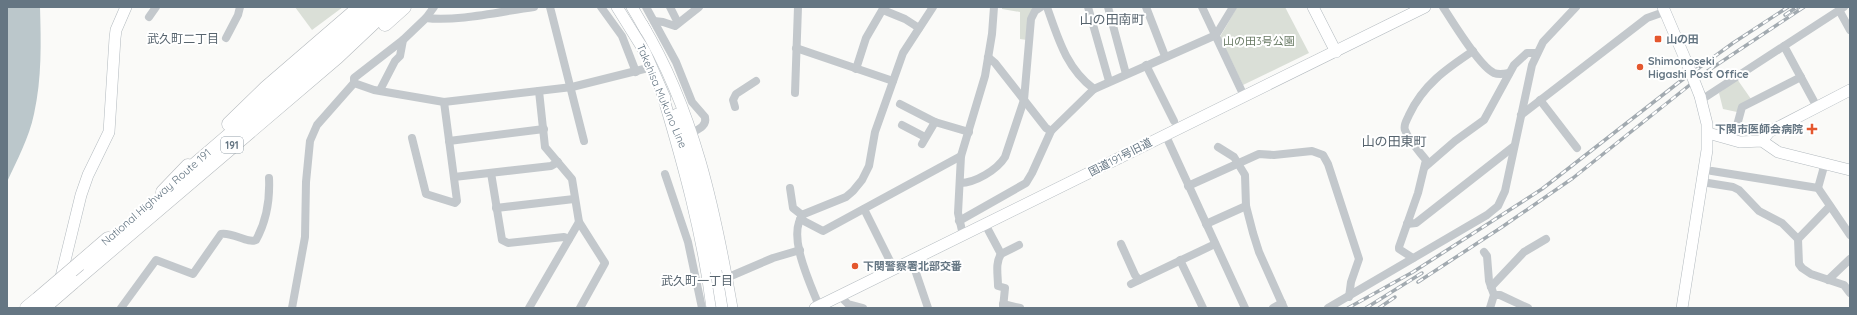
<svg xmlns="http://www.w3.org/2000/svg" width="1857" height="315" font-family="Quicksand,'Noto Sans JP',sans-serif">
<style>
.green{fill:#dadfd7}
.water{fill:#bbc7cb}
.lines{fill:none;stroke-linecap:round;stroke-linejoin:round}
.secondary-casing{stroke:#b3babf;stroke-width:12}
.highway-casing{stroke:#b4b9bd;stroke-width:15}
.street{stroke:#c3c8cc;stroke-width:8}
.secondary{stroke:#fff;stroke-width:11}
.highway{stroke:#fff;stroke-width:14}
.rail-casing{stroke:#a2aab0;stroke-width:3.5}
.rail{stroke:#fff;stroke-width:2;stroke-dasharray:6;stroke-linecap:butt}
.secondary-bridge-casing{stroke:#b3babf;stroke-width:12;stroke-linecap:butt}
.highway-bridge-casing{stroke:#b4b9bd;stroke-width:15;stroke-linecap:butt}
.secondary-bridge{stroke:#fff;stroke-width:11}
.highway-bridge{stroke:#fff;stroke-width:14}
.poi-dot{fill:#e4572e;stroke:#fff;stroke-width:1.5}
.labels{text-anchor:middle;dominant-baseline:central;stroke-width:4;stroke-linejoin:round;paint-order:stroke}
.shield{fill:#fff;stroke:#939fa8;stroke-width:1}
.shield-label{font-size:10px;font-weight:bold;fill:#657683}
.poi-label{font-size:11px;font-weight:bold;fill:#657683;stroke:#fff;text-anchor:start}
.park-label{font-size:11px;fill:#687a64;stroke:#fff}
.street-label{font-size:11px;fill:#657683;stroke:#fff}
.neighbourhood-label{font-size:12px;fill:#57646e;stroke:#fff}
.quarter-label{font-size:13px;fill:#57646e;stroke:#fff}
</style>
<rect width="100%" height="100%" fill="#fafaf8"/>
<g class="green">
<path d="M295,7H343L312,30Z"/>
<path d="M1002,7H1037L1027,40L1020,39V12L1002,9Z"/>
<path d="M1237,7H1285L1309,53L1243,85L1220,37Z"/>
<path d="M1737,79L1751,99L1741,105L1737,112L1723,109L1719,93Z"/>
</g>
<path class="water" d="M7,7H40C41,43 42,78 34,114C29,138 17,160 7,182Z"/>
<g class="lines">
<defs>
<g id="secondary">
<path d="M617,7L645,52L665,98"/>
<path d="M632,7L646,31"/>
<path d="M1313,7L1336,52"/>
<path d="M1663,7L1689,68"/>
<path d="M642,24C694,110 715,210 732,308"/>
<path d="M662,93C683,163 703,235 712,308"/>
<path d="M677,114L701,201L716,271"/>
<path d="M1708,133L1740,142L1762,141L1778,152L1850,170"/>
<path d="M1762,141L1769,132L1850,90"/>
<path d="M60,281L81,195L88,175L109,132L115,38L116,30L126,7"/>
<path d="M815,308L1425,7"/>
<path d="M1682,308L1707,150V124L1700,96"/>
</g>
<g id="highway">
<path d="M385,24L404,7"/>
<path d="M229,124L266,88L360,7"/>
<path d="M183,175L353,29L375,7"/>
<path d="M163,192L188,166"/>
<path d="M79,264L108,239"/>
<path d="M73,282L337,57L390,7"/>
<path d="M27,308L38,299"/>
</g>
</defs>
<use href="#secondary" class="secondary-casing"/>
<use href="#highway" class="highway-casing"/>
<g class="street">
<path d="M550,7L584,141"/>
<path d="M601,7L622,36L636,72"/>
<path d="M646,7L676,62L692,102L705,117C707,126 699,129 691,133"/>
<path d="M670,7L678,23"/>
<path d="M1047,7C1058,38 1066,68 1094,89"/>
<path d="M1088,7L1109,81"/>
<path d="M1108,7L1126,74"/>
<path d="M1146,7L1165,56"/>
<path d="M1202,7L1244,96"/>
<path d="M1443,7C1452,21 1480,67 1494,73C1499,75 1504,74 1509,73"/>
<path d="M883,10L905,19L919,28"/>
<path d="M1839,10L1850,30"/>
<path d="M149,17L156,7"/>
<path d="M426,18L434,7"/>
<path d="M654,21L663,22L675,26L699,7"/>
<path d="M226,38L238,15L240,7"/>
<path d="M796,48L893,81"/>
<path d="M988,57L995,63L1046,128L1051,131"/>
<path d="M1146,65L1174,121"/>
<path d="M856,69L866,38L884,7"/>
<path d="M354,83L374,90L444,102L572,87L652,67"/>
<path d="M380,90L395,61L400,56L403,40L426,18C456,22 503,11 534,7"/>
<path d="M795,93L798,7"/>
<path d="M1540,100L1577,148"/>
<path d="M1701,100L1784,46"/>
<path d="M900,104L935,122L969,132"/>
<path d="M735,107L733,100L736,94L756,81"/>
<path d="M1817,107L1784,46L1844,7"/>
<path d="M1521,115L1647,18L1664,12"/>
<path d="M902,125L925,137"/>
<path d="M1165,134L1245,308"/>
<path d="M412,138L426,194L455,203L457,201L444,102"/>
<path d="M1733,140L1742,107L1801,77"/>
<path d="M449,141L544,129"/>
<path d="M922,144L935,122"/>
<path d="M1218,147L1234,157L1245,175L1246,206L1253,233L1259,252L1284,308"/>
<path d="M1425,167L1455,141L1484,120L1514,65L1527,53H1537"/>
<path d="M1712,171L1818,188L1850,235"/>
<path d="M491,173L502,240L508,243L564,237L569,239"/>
<path d="M665,174L688,242L702,308"/>
<path d="M454,177L551,166L558,162"/>
<path d="M1702,182L1733,187L1739,190L1759,211L1782,223L1798,239L1799,264L1802,268L1811,274L1844,285L1850,293"/>
<path d="M960,183C975,183 997,170 1005,157L1024,100L1031,19L1035,11L1041,7"/>
<path d="M1188,186L1259,154L1274,155L1312,151L1323,155L1328,164L1359,259L1351,282L1349,297"/>
<path d="M790,188L793,208L802,215"/>
<path d="M1818,188L1825,163"/>
<path d="M496,208L574,199"/>
<path d="M864,209L894,269"/>
<path d="M800,219L823,231L961,156"/>
<path d="M959,221L1026,183L1032,173L1051,131L1094,89L1216,35L1233,7"/>
<path d="M579,222L605,263L580,308"/>
<path d="M985,224L1001,254C995,263 998,275 998,286L1005,288L1003,308"/>
<path d="M1206,224L1246,206"/>
<path d="M1407,224L1416,223L1513,147"/>
<path d="M963,235L958,213L961,156L985,76L992,34L994,7"/>
<path d="M1798,239L1830,206"/>
<path d="M1121,244L1135,275L1139,280"/>
<path d="M1484,252L1487,256L1489,281L1494,295L1490,308"/>
<path d="M1001,254L1019,245"/>
<path d="M1413,258L1399,249V247L1418,193L1426,160C1419,151 1409,141 1405,130C1403,125 1407,120 1409,115C1423,85 1446,69 1473,51"/>
<path d="M1180,260L1203,308"/>
<path d="M912,261L928,308"/>
<path d="M731,276L773,258L800,250"/>
<path d="M1828,280L1850,259"/>
<path d="M1131,284L1215,244"/>
<path d="M1491,287L1524,252L1546,239"/>
<path d="M1494,295H1500L1528,308"/>
<path d="M840,296L848,304L863,308"/>
<path d="M1003,304L1020,308"/>
<path d="M819,306C811,285 785,233 804,214L846,197L853,191L862,180L869,166L875,132L903,53L933,7"/>
<path d="M121,308L156,260L193,274L221,234C233,232 248,244 256,240C266,222 270,200 269,178"/>
<path d="M292,308L305,237L306,182L310,141L317,125L354,83V78L403,40"/>
<path d="M529,308L579,222L572,179L545,147L539,91"/>
<path d="M1273,308L1282,303"/>
<path d="M1328,308L1487,215L1498,206L1505,191L1532,65L1543,42L1576,7"/>
</g>
<use href="#secondary" class="secondary"/>
<use href="#highway" class="highway"/>
<defs>
<g id="rail">
<path d="M1785,15L1797,7"/>
<path d="M1418,282L1502,227L1573,178L1706,72L1804,7"/>
<path d="M1348,308L1413,272L1542,189L1678,83L1733,43L1788,7"/>
<path d="M1366,308L1422,273"/>
<path d="M1379,308L1395,297"/>
</g>
</defs>
<use href="#rail" class="rail-casing"/>
<use href="#rail" class="rail"/>
<defs>
<g id="secondary-bridge">
<path d="M1689,68L1700,96"/>
<path d="M716,271L722,308"/>
</g>
<g id="highway-bridge">
<path d="M38,299L79,264"/>
<path d="M43,308L73,282"/>
</g>
</defs>
<use href="#secondary-bridge" class="secondary-bridge-casing"/>
<use href="#highway-bridge" class="highway-bridge-casing"/>
<use href="#secondary-bridge" class="secondary-bridge"/>
<use href="#highway-bridge" class="highway-bridge"/>
</g>
<g class="poi-dot">
<rect x="1654" y="35" width="8" height="8" rx="2"/>
<circle cx="1640" cy="67" r="4"/>
<path d="M1810 123h4v4h4v4h-4v4h-4v-4h-4v-4h4z"/>
<circle cx="855" cy="266" r="4"/>
</g>
<g class="labels">
<rect class="shield" x="221" y="137" width="22" height="16" rx="3"/>
<g class="shield-label">
<text x="232" y="145">191</text>
</g>
<g class="poi-label">
<text x="1666" y="39">山の田</text>
<text x="1648" y="61">Shimonoseki<tspan x="1648" dy="13">Higashi Post Office</tspan></text>
<text x="1803" y="129" text-anchor="end">下関市医師会病院</text>
<text x="863" y="266">下関警察署北部交番</text>
</g>
<g class="park-label">
<text x="1259" y="41">山の田3号公園</text>
</g>
<g class="street-label">
<text transform="translate(662 96) rotate(67)">Takehisa Mukuno Line</text>
<text transform="translate(1120 157) rotate(-27)">国道191号旧道</text>
<text transform="translate(156 197) rotate(-41)">National Highway Route 191</text>
</g>
<g class="neighbourhood-label">
<text x="183" y="38">武久町二丁目</text>
<text x="697" y="280">武久町一丁目</text>
</g>
<g class="quarter-label">
<text x="1112" y="19">山の田南町</text>
<text x="1394" y="141">山の田東町</text>
</g>
</g>
<rect width="1857" height="315" fill="none" stroke="#657683" stroke-width="16"/>
</svg>
